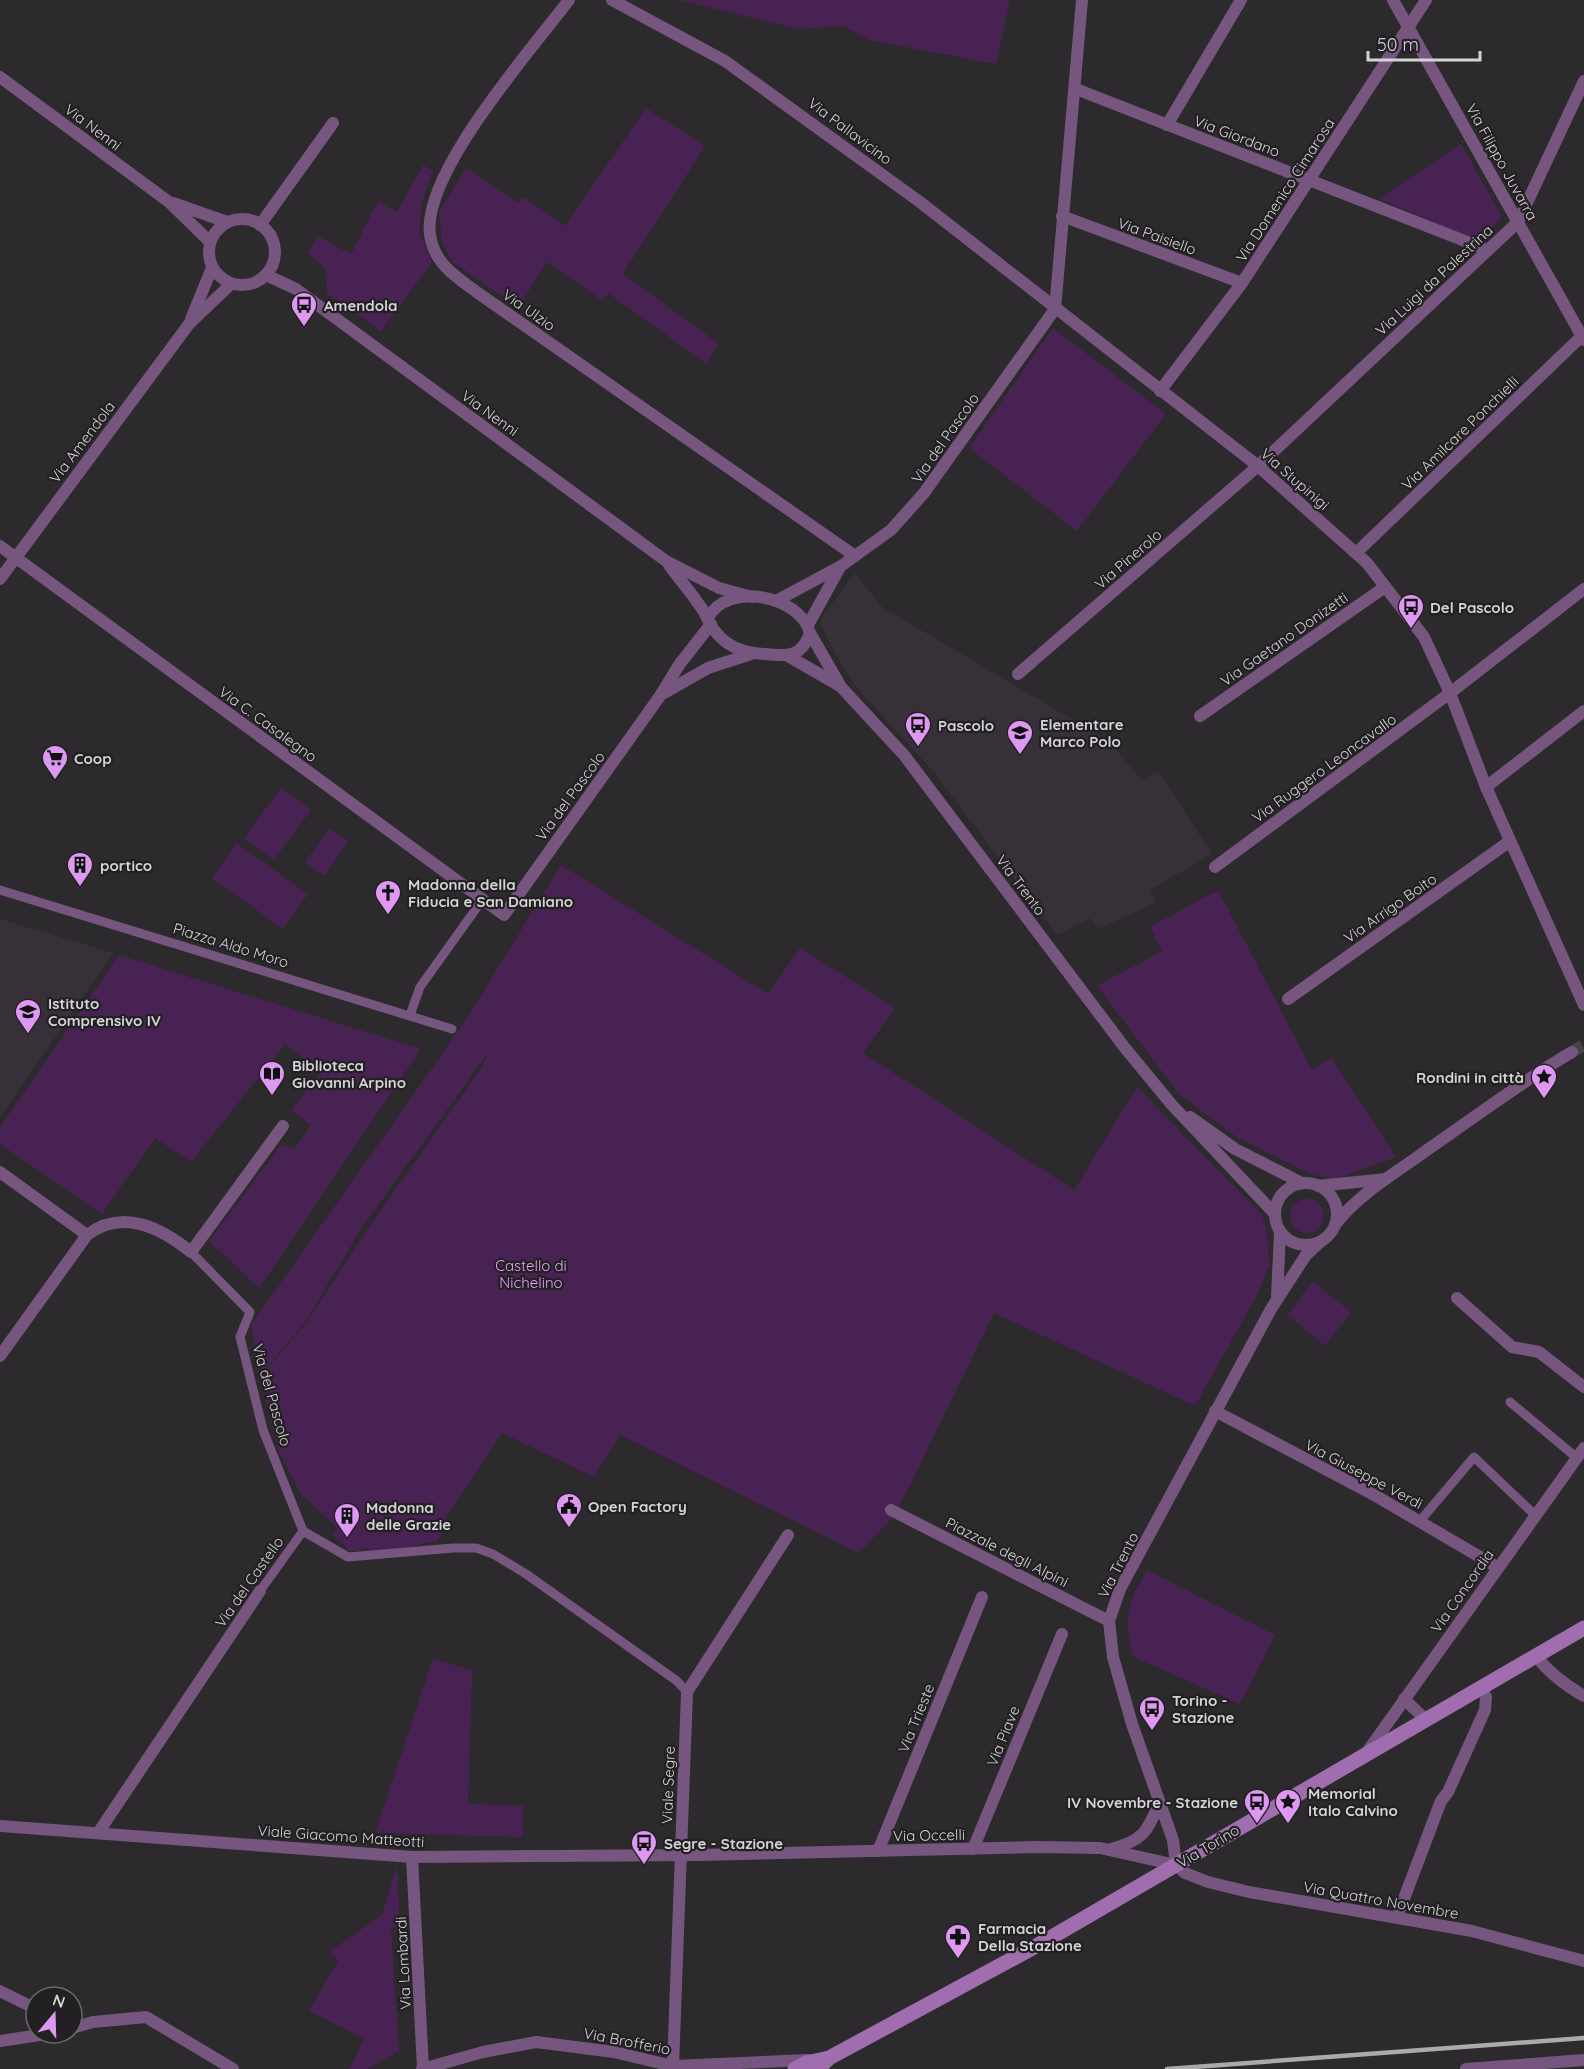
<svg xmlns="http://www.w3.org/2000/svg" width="1584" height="2069" font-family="Quicksand,sans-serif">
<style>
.built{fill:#373039}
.green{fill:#492254}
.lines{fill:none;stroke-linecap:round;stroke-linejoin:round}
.minor-tunnel{stroke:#454346;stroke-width:12;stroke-dasharray:12 6;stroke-linecap:butt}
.pedestrian{stroke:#76567f;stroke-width:9}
.minor{stroke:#76567f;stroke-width:12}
.secondary{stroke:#a06eaf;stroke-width:15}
.rail{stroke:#aaa9ab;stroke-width:4.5}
.labels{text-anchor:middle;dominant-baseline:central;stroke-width:4.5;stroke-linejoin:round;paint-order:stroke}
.street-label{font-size:15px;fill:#d4d3d5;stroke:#222023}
.poi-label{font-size:15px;font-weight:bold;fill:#d4d3d5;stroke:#222023;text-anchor:start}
.park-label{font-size:15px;fill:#e2a2f5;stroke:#222023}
</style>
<rect width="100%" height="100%" fill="#2c2a2d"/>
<g class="built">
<path d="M855,573L882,607L1109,741L1142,781L1158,771L1212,854L1149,890L1157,902L1098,929L1090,918L1057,935L933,771L856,687L837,657L819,621Z"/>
<path d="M0,919L113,953L0,1118Z"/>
</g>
<g class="green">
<path d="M678,0H1010L996,64L869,40L844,26L799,29Z"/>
<path d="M646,108L705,146L623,274L718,343L707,364L608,293L603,301L547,262L518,308L453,262L442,243L439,212L466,168L518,203L522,197L565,226Z"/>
<path d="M1461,144L1502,217L1478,241L1380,199Z"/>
<path d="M423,165L433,171L422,201L419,231L432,262L381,331L327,293L326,269L308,252L318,236L351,254L378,201L397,212Z"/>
<path d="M1053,328L1166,414L1077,531L969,448Z"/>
<path d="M281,788L311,810L274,860L244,838Z"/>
<path d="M330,828L348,842L324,876L305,862Z"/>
<path d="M236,843L308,894L283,929L212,878Z"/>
<path d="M561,865L768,994L800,948L895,1008L863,1053L1074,1190L1137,1087L1262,1215L1267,1231L1269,1266L1257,1295L1195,1406L994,1313L905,1495L891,1519L859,1553L620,1435L594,1477L502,1433L439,1527L443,1531L437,1541L382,1553L362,1547L360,1551H350L332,1534L337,1528L300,1492L279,1452L260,1377L305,1325L366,1231L480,1070L490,1050L361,1229L304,1324L260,1375L251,1325L468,1017Z"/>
<path d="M1218,890L1312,1070L1331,1058L1396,1157L1332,1180L1308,1173L1238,1138L1180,1095L1097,986L1162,951L1150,927Z"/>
<path d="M119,955L421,1049L259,1288L209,1241L282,1144L294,1150L311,1125L291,1110L321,1072L285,1044L191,1162L155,1138L102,1214L0,1144V1127Z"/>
<circle cx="1307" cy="1216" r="17"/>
<path d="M1312,1281L1351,1312L1325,1346L1288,1315Z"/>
<path d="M1147,1570L1275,1635L1240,1704L1134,1657C1122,1621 1128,1602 1147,1570Z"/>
<path d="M433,1659L472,1670L468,1804L523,1806V1837L375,1833Z"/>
<path d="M397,1866L400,1927H391L399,2051L367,2069H350L364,2039L309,2011L338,1961L329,1952L382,1915Z"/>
</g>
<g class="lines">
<path class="minor-tunnel" d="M1572,1052L1584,1045"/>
<g class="pedestrian">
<path d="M0,890L452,1029"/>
<path d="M410,1015L420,987L483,899"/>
<path d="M191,1252L250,1312L240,1337L263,1430L303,1531"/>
<path d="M1510,1402L1577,1458"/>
<path d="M1420,1521L1474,1457L1535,1515"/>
<path d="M303,1531L348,1557L453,1548H476L493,1554L526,1574L677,1681L687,1692"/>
<path d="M260,1591L303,1531"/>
</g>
<g class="minor">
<path d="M569,0C533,48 415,180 431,240C437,266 458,278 478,293L855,556"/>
<path d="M612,0L725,61L920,202L1258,466L1367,563L1424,637L1450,693L1486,787L1584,1005"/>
<path d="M1393,0L1584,340"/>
<path d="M0,77L169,202L210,242"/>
<path d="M1076,89L1488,250"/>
<path d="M1167,125L1241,0"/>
<path d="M173,203L227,222"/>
<path d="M1062,216L1242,283"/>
<circle cx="242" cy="252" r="33"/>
<path d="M260,225L333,123"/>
<path d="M266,275L296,289L666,561L719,588L752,597"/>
<path d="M1055,309L1082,0"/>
<path d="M191,319L212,268"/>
<path d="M1160,391L1242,283L1426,0"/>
<path d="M0,546L504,915L660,696L679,665L711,624"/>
<path d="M1356,553L1584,334"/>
<path d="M669,565C679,579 691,592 700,606C706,613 708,623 714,630C731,653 754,654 780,655C796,656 805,648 810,633C800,595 727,581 708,618"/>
<path d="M0,579L189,324L231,284"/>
<path d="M776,601L841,566L891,530L924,493L1055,309"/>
<path d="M808,625L840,567"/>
<path d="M810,633L841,687L904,755L1125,1048L1172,1105L1274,1213"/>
<path d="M788,656L840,686"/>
<path d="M1018,674L1258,466L1518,222L1584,81"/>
<path d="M664,693L708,668L751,654"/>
<path d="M1200,716L1385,587"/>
<path d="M1486,787L1584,711"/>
<path d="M1215,867L1450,693L1584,589"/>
<path d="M1288,999L1510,841"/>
<path d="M1190,1117L1235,1149L1302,1183"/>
<path d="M0,1172L87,1235"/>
<circle cx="1306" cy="1214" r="31"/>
<path d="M1318,1186L1386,1179"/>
<path d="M1335,1225C1358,1194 1396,1173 1427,1150C1475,1117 1521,1082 1572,1052"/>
<path d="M1277,1297L1280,1232"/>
<path d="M1457,1298L1512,1347L1539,1352L1584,1387"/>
<path d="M0,1356L87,1235C123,1208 161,1228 191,1252L283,1126"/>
<path d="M1215,1411L1376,1496L1497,1567"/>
<path d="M891,1510L1109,1621"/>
<path d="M1536,1656C1549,1673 1565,1685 1584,1696"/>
<path d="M1404,1699L1425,1719"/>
<path d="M1367,1752L1584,1448"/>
<path d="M0,1826L412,1857L699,1855L1039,1847L1100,1848L1176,1865"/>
<path d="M98,1833L260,1591"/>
<path d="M973,1849L1062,1634"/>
<path d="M1111,1849C1142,1841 1148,1832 1159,1803"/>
<path d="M878,1851L982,1597"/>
<path d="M412,1857L423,2068"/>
<path d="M1176,1865L1173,1840L1132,1724L1113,1657L1109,1621L1120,1589L1271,1309L1306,1255L1320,1242"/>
<path d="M1176,1865L1185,1873L1208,1882L1249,1892L1472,1931L1584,1961"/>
<path d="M1397,1917L1441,1801L1448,1792L1485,1710L1486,1697L1482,1689"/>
<path d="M0,1991L36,2009"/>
<path d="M72,2028L93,2022L146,2017L233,2069"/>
<path d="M0,2041L53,2033"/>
<path d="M673,2066L687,1692L788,1535"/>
<path d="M422,2069L483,2052L536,2042L614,2052L673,2066L808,2060"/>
<path d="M1466,2069L1584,2060"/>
</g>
<g class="secondary">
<path d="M795,2069L806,2063L829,2058"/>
<path d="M818,2069L829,2058L1038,1945L1584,1628"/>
</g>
<path class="rail" d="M1167,2069L1584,2038"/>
</g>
<defs>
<symbol id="bus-pin" viewBox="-11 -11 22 30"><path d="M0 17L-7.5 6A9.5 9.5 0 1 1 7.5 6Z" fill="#de98f2" stroke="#222023"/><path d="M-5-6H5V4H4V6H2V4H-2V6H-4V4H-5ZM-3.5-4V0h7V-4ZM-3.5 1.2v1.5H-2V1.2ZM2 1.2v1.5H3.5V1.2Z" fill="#111"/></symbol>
<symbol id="school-pin" viewBox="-11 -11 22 30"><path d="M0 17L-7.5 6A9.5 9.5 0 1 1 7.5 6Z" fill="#de98f2" stroke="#222023"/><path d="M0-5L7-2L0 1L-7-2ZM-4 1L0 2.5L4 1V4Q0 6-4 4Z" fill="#111"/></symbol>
<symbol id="supermarket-pin" viewBox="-11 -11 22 30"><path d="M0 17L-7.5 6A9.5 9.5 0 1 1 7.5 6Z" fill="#de98f2" stroke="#222023"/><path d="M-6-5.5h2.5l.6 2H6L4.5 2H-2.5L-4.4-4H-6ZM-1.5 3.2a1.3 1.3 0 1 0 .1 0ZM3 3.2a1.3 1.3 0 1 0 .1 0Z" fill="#111"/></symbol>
<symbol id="building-pin" viewBox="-11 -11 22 30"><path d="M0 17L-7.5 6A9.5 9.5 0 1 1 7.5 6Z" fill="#de98f2" stroke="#222023"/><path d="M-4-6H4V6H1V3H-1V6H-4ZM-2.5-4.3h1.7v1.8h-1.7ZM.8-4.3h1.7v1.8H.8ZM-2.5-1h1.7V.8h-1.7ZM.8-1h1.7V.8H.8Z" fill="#111"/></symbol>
<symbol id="church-pin" viewBox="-11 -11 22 30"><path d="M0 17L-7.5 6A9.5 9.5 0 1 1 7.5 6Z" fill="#de98f2" stroke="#222023"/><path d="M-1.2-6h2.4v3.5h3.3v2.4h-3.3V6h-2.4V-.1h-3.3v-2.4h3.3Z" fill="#111"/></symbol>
<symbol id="library-pin" viewBox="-11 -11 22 30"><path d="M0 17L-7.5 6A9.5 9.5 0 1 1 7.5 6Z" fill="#de98f2" stroke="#222023"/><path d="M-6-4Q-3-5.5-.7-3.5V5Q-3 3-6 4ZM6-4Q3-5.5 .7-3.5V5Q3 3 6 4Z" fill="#111"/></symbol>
<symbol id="sight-pin" viewBox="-11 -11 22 30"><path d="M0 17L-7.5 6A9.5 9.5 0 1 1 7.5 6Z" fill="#de98f2" stroke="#222023"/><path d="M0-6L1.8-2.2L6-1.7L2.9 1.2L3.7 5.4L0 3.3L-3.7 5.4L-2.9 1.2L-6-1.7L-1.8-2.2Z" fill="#111"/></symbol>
<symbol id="civic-pin" viewBox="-11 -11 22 30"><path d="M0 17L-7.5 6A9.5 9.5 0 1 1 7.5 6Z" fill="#de98f2" stroke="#222023"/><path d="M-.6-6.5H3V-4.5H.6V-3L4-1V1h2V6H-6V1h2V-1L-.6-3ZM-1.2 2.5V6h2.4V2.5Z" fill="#111"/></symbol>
<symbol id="pharmacy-pin" viewBox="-11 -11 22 30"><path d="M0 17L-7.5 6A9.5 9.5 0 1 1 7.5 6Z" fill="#de98f2" stroke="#222023"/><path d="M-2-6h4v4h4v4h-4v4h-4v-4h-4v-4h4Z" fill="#111"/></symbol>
</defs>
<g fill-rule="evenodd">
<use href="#bus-pin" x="289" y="290" width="30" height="40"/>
<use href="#bus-pin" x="1396" y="592" width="30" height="40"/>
<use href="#bus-pin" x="903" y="710" width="30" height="40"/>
<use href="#school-pin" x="1005" y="718" width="30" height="40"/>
<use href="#supermarket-pin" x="40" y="743" width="30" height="40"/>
<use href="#building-pin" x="65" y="850" width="30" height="40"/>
<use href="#church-pin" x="373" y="878" width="30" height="40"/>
<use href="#school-pin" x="13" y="997" width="30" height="40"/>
<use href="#library-pin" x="257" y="1059" width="30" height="40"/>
<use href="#sight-pin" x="1529" y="1062" width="30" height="40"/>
<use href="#civic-pin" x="554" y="1491" width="30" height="40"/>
<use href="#building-pin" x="332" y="1501" width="30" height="40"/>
<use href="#bus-pin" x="1137" y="1694" width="30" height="40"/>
<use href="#bus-pin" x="1242" y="1787" width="30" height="40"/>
<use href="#sight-pin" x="1273" y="1787" width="30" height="40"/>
<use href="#bus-pin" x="629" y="1828" width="30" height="40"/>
<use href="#pharmacy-pin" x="943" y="1922" width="30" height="40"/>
</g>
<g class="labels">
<g class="street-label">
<text transform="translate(93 127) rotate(37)">Via Nenni</text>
<text transform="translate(850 131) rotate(37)">Via Pallavicino</text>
<text transform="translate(1237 136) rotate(21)">Via Giordano</text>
<text transform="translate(1502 162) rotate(61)">Via Filippo Juvarra</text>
<text transform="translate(1285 190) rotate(-57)">Via Domenico Cimarosa</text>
<text transform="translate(1157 236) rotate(20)">Via Paisiello</text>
<text transform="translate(1434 280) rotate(-43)">Via Luigi da Palestrina</text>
<text transform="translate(529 310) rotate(35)">Via Ulzio</text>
<text transform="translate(490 413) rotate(36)">Via Nenni</text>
<text transform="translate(1460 433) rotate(-44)">Via Amilcare Ponchielli</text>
<text transform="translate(945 438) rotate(-55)">Via del Pascolo</text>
<text transform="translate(82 442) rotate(-53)">Via Amendola</text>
<text transform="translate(1295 479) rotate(41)">Via Stupinigi</text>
<text transform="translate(1128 559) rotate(-41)">Via Pinerolo</text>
<text transform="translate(1284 639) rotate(-35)">Via Gaetano Donizetti</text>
<text transform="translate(268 724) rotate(36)">Via C. Casalegno</text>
<text transform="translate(1324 768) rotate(-36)">Via Ruggero Leoncavallo</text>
<text transform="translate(570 796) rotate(-54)">Via del Pascolo</text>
<text transform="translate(1021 885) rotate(53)">Via Trento</text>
<text transform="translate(1390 908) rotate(-35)">Via Arrigo Boito</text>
<text transform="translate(231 945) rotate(17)">Piazza Aldo Moro</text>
<text transform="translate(272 1395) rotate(74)">Via del Pascolo</text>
<text transform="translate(1364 1474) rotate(28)">Via Giuseppe Verdi</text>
<text transform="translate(1007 1552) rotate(27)">Piazzale degli Alpini</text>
<text transform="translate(1118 1565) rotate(-63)">Via Trento</text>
<text transform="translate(249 1582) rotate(-55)">Via del Castello</text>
<text transform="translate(1462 1591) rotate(-55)">Via Concordia</text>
<text transform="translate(916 1718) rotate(-68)">Via Trieste</text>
<text transform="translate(1003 1736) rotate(-68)">Via Piave</text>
<text transform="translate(668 1785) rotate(-88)">Viale Segre</text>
<text transform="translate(929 1835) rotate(-1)">Via Occelli</text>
<text transform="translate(341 1836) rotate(4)">Viale Giacomo Matteotti</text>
<text transform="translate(1208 1846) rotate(-31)">Via Torino</text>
<text transform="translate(1381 1900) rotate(10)">Via Quattro Novembre</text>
<text transform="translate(403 1963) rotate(-93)">Via Lombardi</text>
<text transform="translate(627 2041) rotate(11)">Via Brofferio</text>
</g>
<g class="poi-label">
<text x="324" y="305">Amendola</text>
<text x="1430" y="607">Del Pascolo</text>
<text x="1040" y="724">Elementare<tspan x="1040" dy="17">Marco Polo</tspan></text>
<text x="938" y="725">Pascolo</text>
<text x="74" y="758">Coop</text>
<text x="100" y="865">portico</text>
<text x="408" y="884">Madonna della<tspan x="408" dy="17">Fiducia e San Damiano</tspan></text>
<text x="48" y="1003">Istituto<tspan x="48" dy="17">Comprensivo IV</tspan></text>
<text x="292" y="1065">Biblioteca<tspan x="292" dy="17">Giovanni Arpino</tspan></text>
<text x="1524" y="1077" text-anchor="end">Rondini in città</text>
<text x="588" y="1506">Open Factory</text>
<text x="366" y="1507">Madonna<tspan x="366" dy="17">delle Grazie</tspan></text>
<text x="1172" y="1700">Torino -<tspan x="1172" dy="17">Stazione</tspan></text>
<text x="1308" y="1793">Memorial<tspan x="1308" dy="17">Italo Calvino</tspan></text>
<text x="1238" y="1802" text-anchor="end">IV Novembre - Stazione</text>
<text x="664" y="1843">Segre - Stazione</text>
<text x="978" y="1928">Farmacia<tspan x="978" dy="17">Della Stazione</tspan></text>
</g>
<g class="park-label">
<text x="531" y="1265">Castello di<tspan x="531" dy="17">Nichelino</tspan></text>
</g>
</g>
<g transform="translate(54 2015) rotate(19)"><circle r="28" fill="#222023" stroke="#69686a" stroke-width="1.5"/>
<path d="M0-4.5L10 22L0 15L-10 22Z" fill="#de98f2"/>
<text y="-9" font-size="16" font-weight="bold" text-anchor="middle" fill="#d4d3d5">N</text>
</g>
<path d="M1368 51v9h112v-9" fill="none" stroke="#d4d3d5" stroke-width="3"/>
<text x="1377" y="51" font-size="18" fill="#d4d3d5" stroke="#222023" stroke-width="4.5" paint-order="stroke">50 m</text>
</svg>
